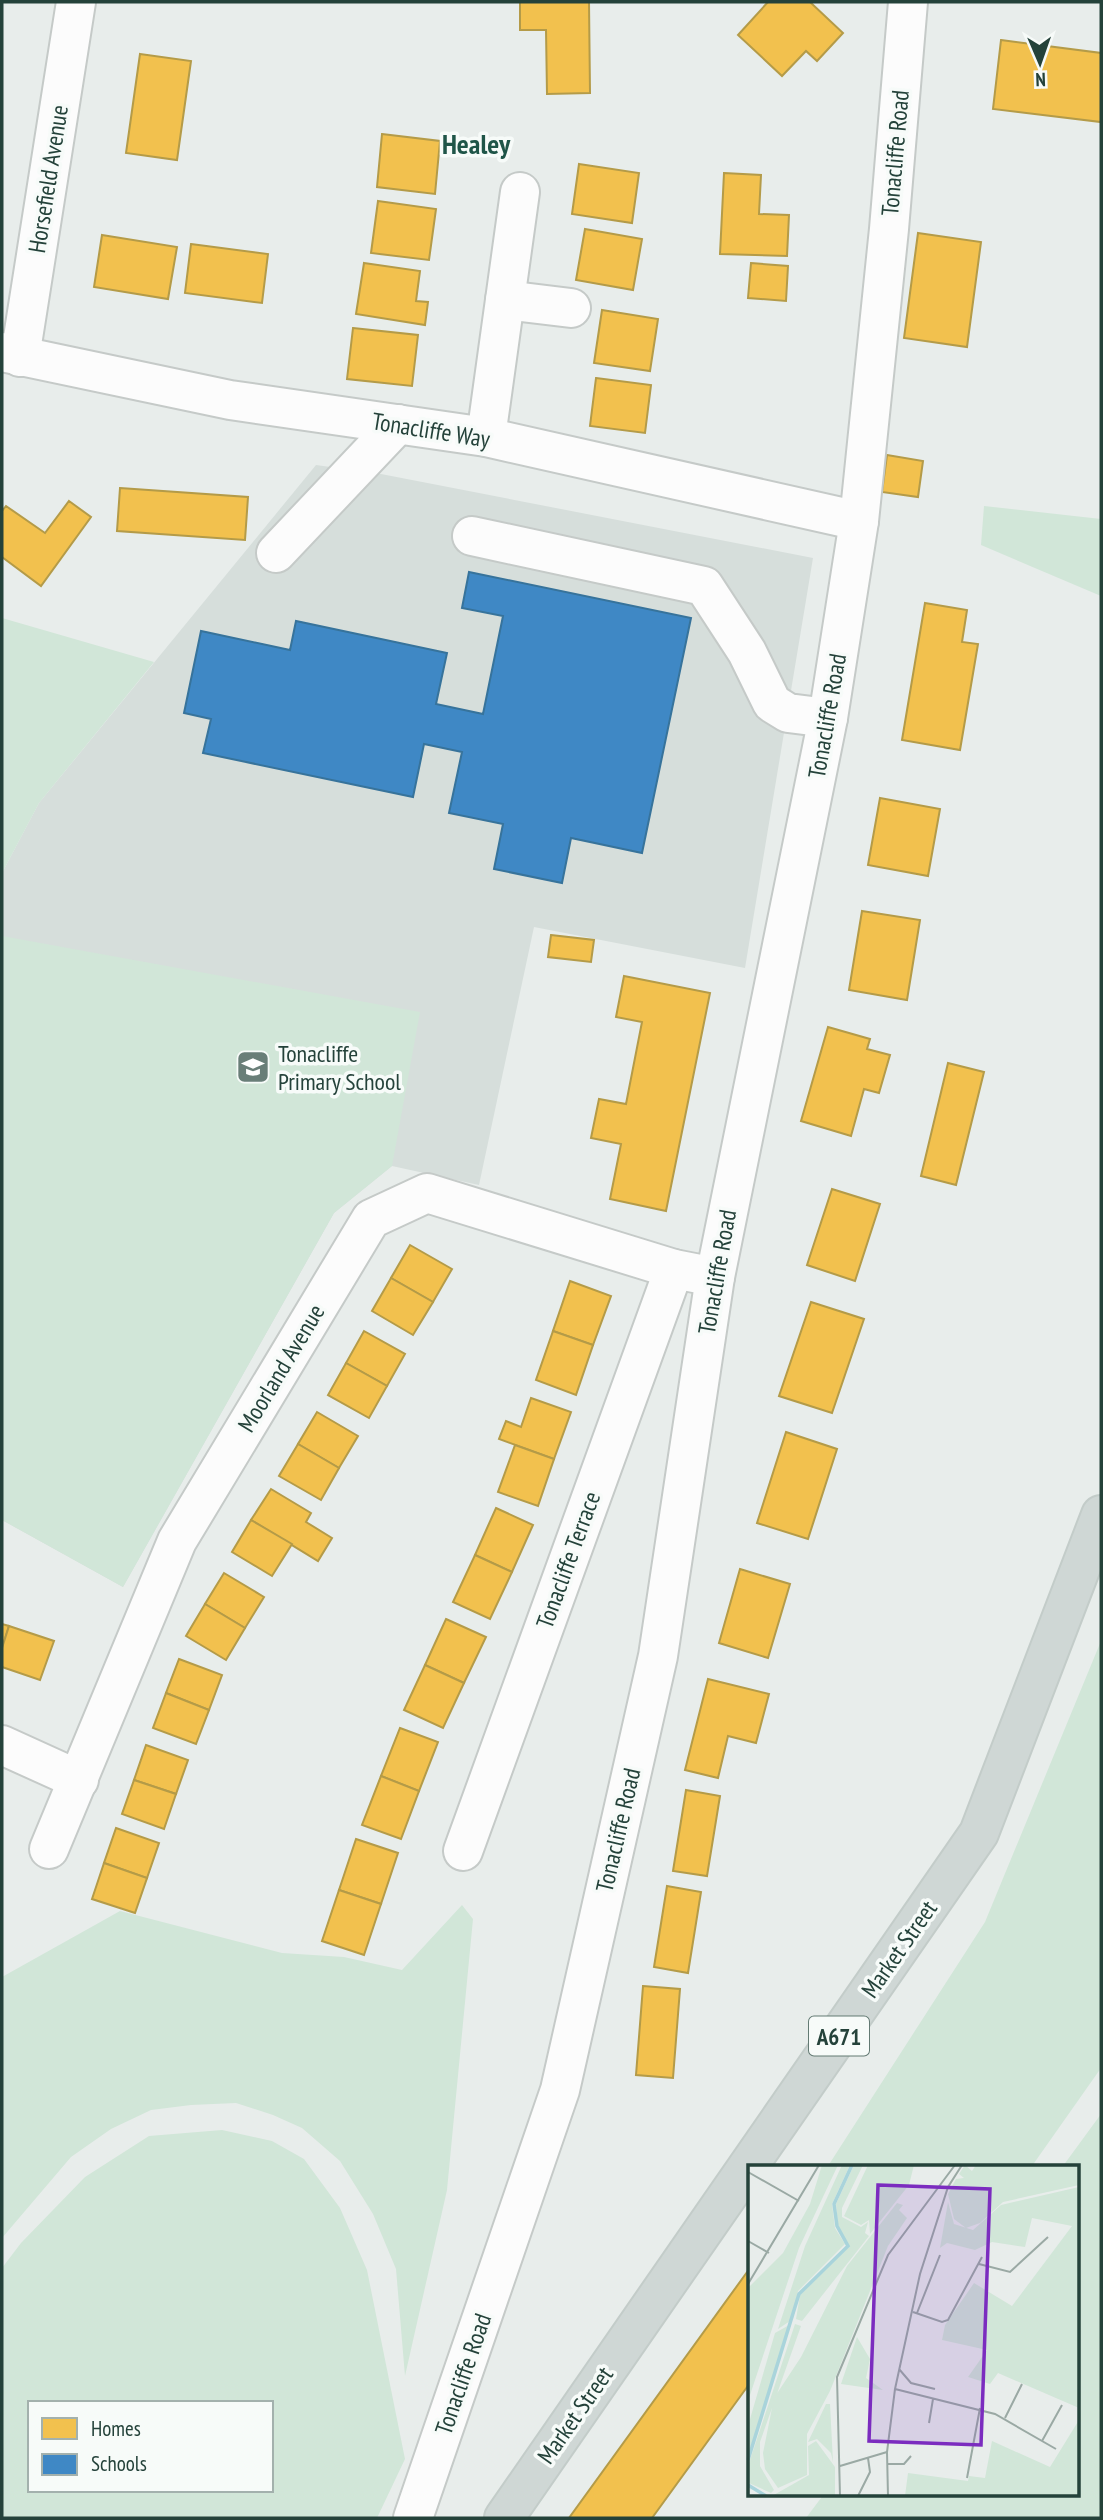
<svg xmlns="http://www.w3.org/2000/svg" width="1103" height="2520" font-family="'PT Sans Narrow',sans-serif">
<style>
.built{fill:#d6dedb}
.green{fill:#d1e6d8;fill-rule:evenodd}
.homes{fill:#f2c14e;stroke:#b49b48;stroke-width:2}
.schools{fill:#3f88c5;stroke:#37739b;stroke-width:2}
.lines{fill:none;stroke-linecap:round;stroke-linejoin:round}
.minor-casing{stroke:#c5cac8;stroke-width:42}
.major-casing{stroke:#c3ccc9;stroke-width:42}
.minor{stroke:#fcfcfc;stroke-width:38}
.major{stroke:#cfd7d5;stroke-width:38}
.labels{text-anchor:middle;dominant-baseline:central;stroke-width:7;stroke-linejoin:round;paint-order:stroke}
.shield{fill:#f7fbf9;stroke:#637a73;stroke-width:2}
.shield-label{font-size:23px;font-weight:bold;fill:#24423a}
.street-label{font-size:24px;fill:#24423a;stroke:#f7fbf9}
.poi-label{font-size:24px;fill:#24423a;stroke:#f7fbf9;text-anchor:start}
.quarter-label{font-size:28px;font-weight:bold;fill:#1f5548;stroke:#f7fbf9}
.inset-river{fill:none;stroke:#a9d4db;stroke-width:3.5}
.inset-road{fill:none;stroke:#9aa9a4;stroke-width:2}
.view{fill:#7b2cbf;fill-opacity:0.15;stroke:#7b2cbf;stroke-width:3.5}
.inset-edge{fill:none;stroke:#24423a;stroke-width:3.5}
</style>
<rect width="100%" height="100%" fill="#e8edeb"/>
<path class="built" d="M316,465L381,474L813,558L745,968L534,927L479,1185L392,1166L334,1213L123,1587L2,1520V873L39,803Z"/>
<g class="green">
<path d="M984,506L1101,519V596L981,545Z"/>
<path d="M2,618L154,662L39,803L2,873Z"/>
<path d="M2,936L420,1012L392,1166L334,1213L123,1587L2,1520Z"/>
<path d="M1101,1641V2068L1032,2166H828L985,1922Z"/>
<path d="M462,1905L473,1919L447,2190L405,2376L396,2269L373,2214L340,2161L302,2128L273,2115L236,2103L191,2105L151,2110L111,2129L71,2157L2,2238V1977L120,1911L282,1953L344,1957L402,1970Z"/>
<path d="M1101,2114V2518H806L824,2494H1077V2166H1063Z"/>
<path d="M222,2130L272,2141L304,2159L340,2208L367,2270L405,2459L377,2518H2V2268L21,2243L85,2177L149,2136ZM30,2403H271V2490H30Z"/>
</g>
<g class="homes">
<path d="M520,2H589L590,93L547,94L546,30H520Z"/>
<path d="M768,2H810L843,33L817,61L806,51L782,76L738,35Z"/>
<path d="M1001,40L1101,53V122L993,109Z"/>
<path d="M140,54L191,61L177,160L126,153Z"/>
<path d="M382,134L440,141L435,194L377,187Z"/>
<path d="M579,164L639,173L632,223L572,214Z"/>
<path d="M724,173L761,175L759,214L789,215L787,256L720,254Z"/>
<path d="M378,201L436,209L429,260L371,253Z"/>
<path d="M585,229L642,239L633,290L576,280Z"/>
<path d="M918,233L981,242L967,347L904,338Z"/>
<path d="M102,235L177,247L168,299L94,287Z"/>
<path d="M191,244L268,254L262,303L185,293Z"/>
<path d="M364,263L420,271L416,301L428,302L425,325L356,314Z"/>
<path d="M751,263L788,266L786,301L748,298Z"/>
<path d="M602,310L658,319L650,371L594,363Z"/>
<path d="M353,328L418,335L412,386L347,379Z"/>
<path d="M596,378L651,385L645,433L590,426Z"/>
<path d="M887,455L923,461L918,497L882,492Z"/>
<path d="M120,488L248,497L245,540L117,531Z"/>
<path d="M69,501L91,517L41,586L2,557V511L6,506L45,533Z"/>
<path d="M925,603L967,610L962,642L978,644L960,750L902,740Z"/>
<path d="M880,798L940,809L928,876L868,865Z"/>
<path d="M862,911L920,920L907,1000L849,990Z"/>
<path d="M551,935L594,940L591,962L548,957Z"/>
<path d="M624,976L710,993L666,1211L610,1199L621,1144L591,1138L599,1099L626,1104L642,1022L616,1017Z"/>
<path d="M828,1027L870,1039L867,1049L890,1055L879,1093L864,1089L851,1136L801,1121Z"/>
<path d="M948,1063L984,1072L956,1185L921,1176Z"/>
<path d="M832,1189L880,1204L855,1281L807,1265Z"/>
<path d="M410,1245L452,1269L433,1302L391,1278Z"/>
<path d="M391,1278L433,1302L413,1335L372,1311Z"/>
<path d="M570,1281L611,1296L593,1345L553,1331Z"/>
<path d="M811,1302L864,1319L832,1413L779,1396Z"/>
<path d="M364,1331L405,1354L387,1386L346,1363Z"/>
<path d="M553,1331L593,1345L576,1395L536,1380Z"/>
<path d="M346,1363L387,1386L369,1418L328,1395Z"/>
<path d="M531,1398L571,1412L554,1459L499,1439L506,1421L521,1427Z"/>
<path d="M317,1412L358,1436L339,1468L298,1444Z"/>
<path d="M786,1432L837,1449L808,1539L757,1523Z"/>
<path d="M298,1444L339,1468L321,1500L279,1476Z"/>
<path d="M515,1445L554,1459L538,1506L498,1492Z"/>
<path d="M271,1489L311,1513L306,1522L332,1538L318,1561L251,1520Z"/>
<path d="M496,1508L533,1525L512,1572L475,1555Z"/>
<path d="M251,1520L292,1544L272,1576L232,1552Z"/>
<path d="M475,1555L512,1572L490,1619L453,1602Z"/>
<path d="M740,1569L790,1584L768,1658L719,1643Z"/>
<path d="M224,1573L264,1597L245,1628L205,1604Z"/>
<path d="M205,1604L245,1628L226,1660L186,1636Z"/>
<path d="M446,1619L486,1637L464,1683L425,1665Z"/>
<path d="M2,1624L9,1626L2,1648Z"/>
<path d="M9,1626L54,1641L40,1680L2,1667V1648Z"/>
<path d="M179,1659L222,1675L209,1710L166,1693Z"/>
<path d="M425,1665L464,1683L443,1728L404,1710Z"/>
<path d="M708,1679L769,1694L756,1743L728,1736L718,1778L685,1770Z"/>
<path d="M166,1693L209,1710L196,1744L153,1728Z"/>
<path d="M400,1728L438,1742L419,1791L381,1776Z"/>
<path d="M146,1745L188,1760L176,1794L134,1780Z"/>
<path d="M381,1776L419,1791L401,1839L362,1825Z"/>
<path d="M134,1780L176,1794L164,1829L122,1814Z"/>
<path d="M686,1790L720,1796L707,1876L673,1871Z"/>
<path d="M116,1828L159,1843L147,1878L104,1863Z"/>
<path d="M356,1839L398,1853L381,1904L339,1890Z"/>
<path d="M104,1863L147,1878L135,1913L92,1899Z"/>
<path d="M667,1886L701,1892L688,1973L654,1967Z"/>
<path d="M339,1890L381,1904L364,1955L322,1941Z"/>
<path d="M643,1986L680,1989L673,2078L636,2075Z"/>
<path d="M750,2268V2383L652,2518H569Z"/>
</g>
<path class="schools" d="M469,572L691,618L642,853L571,838L562,883L494,869L503,824L449,813L462,752L424,744L413,797L203,753L211,719L184,713L201,631L290,650L296,621L447,653L436,704L483,714L503,616L462,608Z"/>
<g class="lines">
<defs>
<g id="minor">
<path d="M505,300L571,308"/>
<path d="M2,352L230,400L486,437L859,521"/>
<path d="M20,357L76,2"/>
<path d="M486,437L520,192"/>
<path d="M472,536L704,586L747,652L772,703L788,713L828,718"/>
<path d="M276,553L398,424"/>
<path d="M2,1745L79,1780"/>
<path d="M49,1849L177,1541L371,1219L427,1193L674,1269L715,1277"/>
<path d="M463,1851L674,1269"/>
<path d="M413,2518L560,2090L658,1656L715,1277L828,718L859,521L889,229L908,2"/>
</g>
<path id="major" d="M504,2518L979,1833L1101,1515"/>
</defs>
<use href="#minor" class="minor-casing"/>
<use href="#major" class="major-casing"/>
<use href="#minor" class="minor"/>
<use href="#major" class="major"/>
</g>
<defs>
<symbol id="school-square" viewBox="-11 -11 22 22"><rect x="-9" y="-9" width="18" height="18" rx="4" fill="#697e78" stroke="#f7fbf9"/><path d="M0-5L7-2L0 1L-7-2ZM-4 1L0 2.5L4 1V4Q0 6-4 4Z" fill="#fff"/></symbol>
</defs>
<g fill-rule="evenodd">
<use href="#school-square" x="234" y="1048" width="38" height="38"/>
</g>
<g class="labels">
<rect class="shield" x="809" y="2016.5" width="60" height="39" rx="5"/>
<g class="shield-label">
<text x="839" y="2036">A671</text>
</g>
<g class="street-label">
<text transform="translate(895 153) rotate(-85)">Tonacliffe Road</text>
<text transform="translate(48 179) rotate(-81)">Horsefield Avenue</text>
<text transform="translate(431 430) rotate(9)">Tonacliffe Way</text>
<text transform="translate(827 716) rotate(-80)">Tonacliffe Road</text>
<text transform="translate(717 1272) rotate(-80)">Tonacliffe Road</text>
<text transform="translate(281 1368) rotate(-59)">Moorland Avenue</text>
<text transform="translate(568 1560) rotate(-70)">Tonacliffe Terrace</text>
<text transform="translate(618 1830) rotate(-77)">Tonacliffe Road</text>
<text transform="translate(899 1949) rotate(-55)">Market Street</text>
<text transform="translate(463 2374) rotate(-71)">Tonacliffe Road</text>
<text transform="translate(575 2415) rotate(-55)">Market Street</text>
</g>
<g class="poi-label">
<text x="278" y="1053">Tonacliffe<tspan x="278" dy="28">Primary School</tspan></text>
</g>
<g class="quarter-label">
<text x="476" y="143">Healey</text>
</g>
</g>
<g transform="translate(748 2165)">
<rect width="331" height="331" fill="#e8edeb"/>
<path d="M74,0H90L51,83L1,233L0,123L35,88L62,39ZM94,0H102L84,39L87,63L97,79L50,126L45,154L30,164L57,81ZM106,0H115L94,43V52L113,62L120,57L117,68L121,71L54,156L48,154L52,130L100,82L90,60L88,39ZM120,0H166L161,20L122,69L121,55L113,60L96,51ZM217,0L224,6L228,0H331V20L255,37L232,58L218,63L206,54L200,29L208,14L216,13L211,9ZM331,22V243L250,208L242,219L220,212L239,185L194,175L197,160L226,118L264,141L324,61L284,53L277,82L244,77L227,85L199,78L192,83L200,37L206,59L225,65L253,40ZM149,38L155,40L151,45L159,53L140,81L82,226L59,269V310L30,323L17,304L15,288L26,233L53,192L99,101ZM43,159L0,290V261L27,168ZM47,159L53,161L12,277V301L26,325L23,328L1,318L0,301ZM109,172L122,194L118,213L135,225L93,219ZM78,239H82L85,297L83,288L69,274L60,277ZM331,255V331H157L160,308L220,316L221,311L237,313L244,276L302,302ZM68,276L87,302V331H24L61,310L60,281Z" fill="#d1e6d8"/>
<path class="inset-river" d="M0,295L51,129L100,81L89,61L86,39L104,0M0,320L18,331"/>
<path class="inset-road" d="M0,7L51,36M0,76L21,88M231,99L262,107L300,72M0,119L71,0M165,147L194,157L200,155L234,92M169,148L192,90M151,204L163,218L187,224M147,224L247,249L308,284M257,253L274,219M181,258L185,234M294,276L314,240M140,299H156L163,291M92,301L139,287M219,313L232,243M92,331L89,212L140,90L207,0M110,331L122,307L120,293M140,331L139,287L147,224L172,109L200,22L214,0"/>
<path class="view" d="M130,20L242,24L233,280L121,276Z"/>
<rect width="331" height="331" class="inset-edge"/>
</g>
<rect width="1103" height="2520" fill="none" stroke="#24423a" stroke-width="7"/>
<rect x="28" y="2401" width="245" height="91" fill="#f7fbf9" stroke="#a3b1ad" stroke-width="2"/>
<rect x="42" y="2418" width="35" height="21" fill="#f2c14e" stroke="#a3b1ad" stroke-width="2"/>
<text x="91" y="2436" font-size="21" fill="#24423a">Homes</text>
<rect x="42" y="2454" width="35" height="21" fill="#3f88c5" stroke="#a3b1ad" stroke-width="2"/>
<text x="91" y="2471" font-size="21" fill="#24423a">Schools</text>
<g transform="translate(1040 63) rotate(178)" stroke="#f7fbf9" stroke-width="5" paint-order="stroke">
<path d="M0-5L12 26L0 18L-12 26Z" fill="#24423a"/>
<text y="-10" font-size="19" font-weight="bold" text-anchor="middle" fill="#24423a">N</text>
</g>
</svg>
